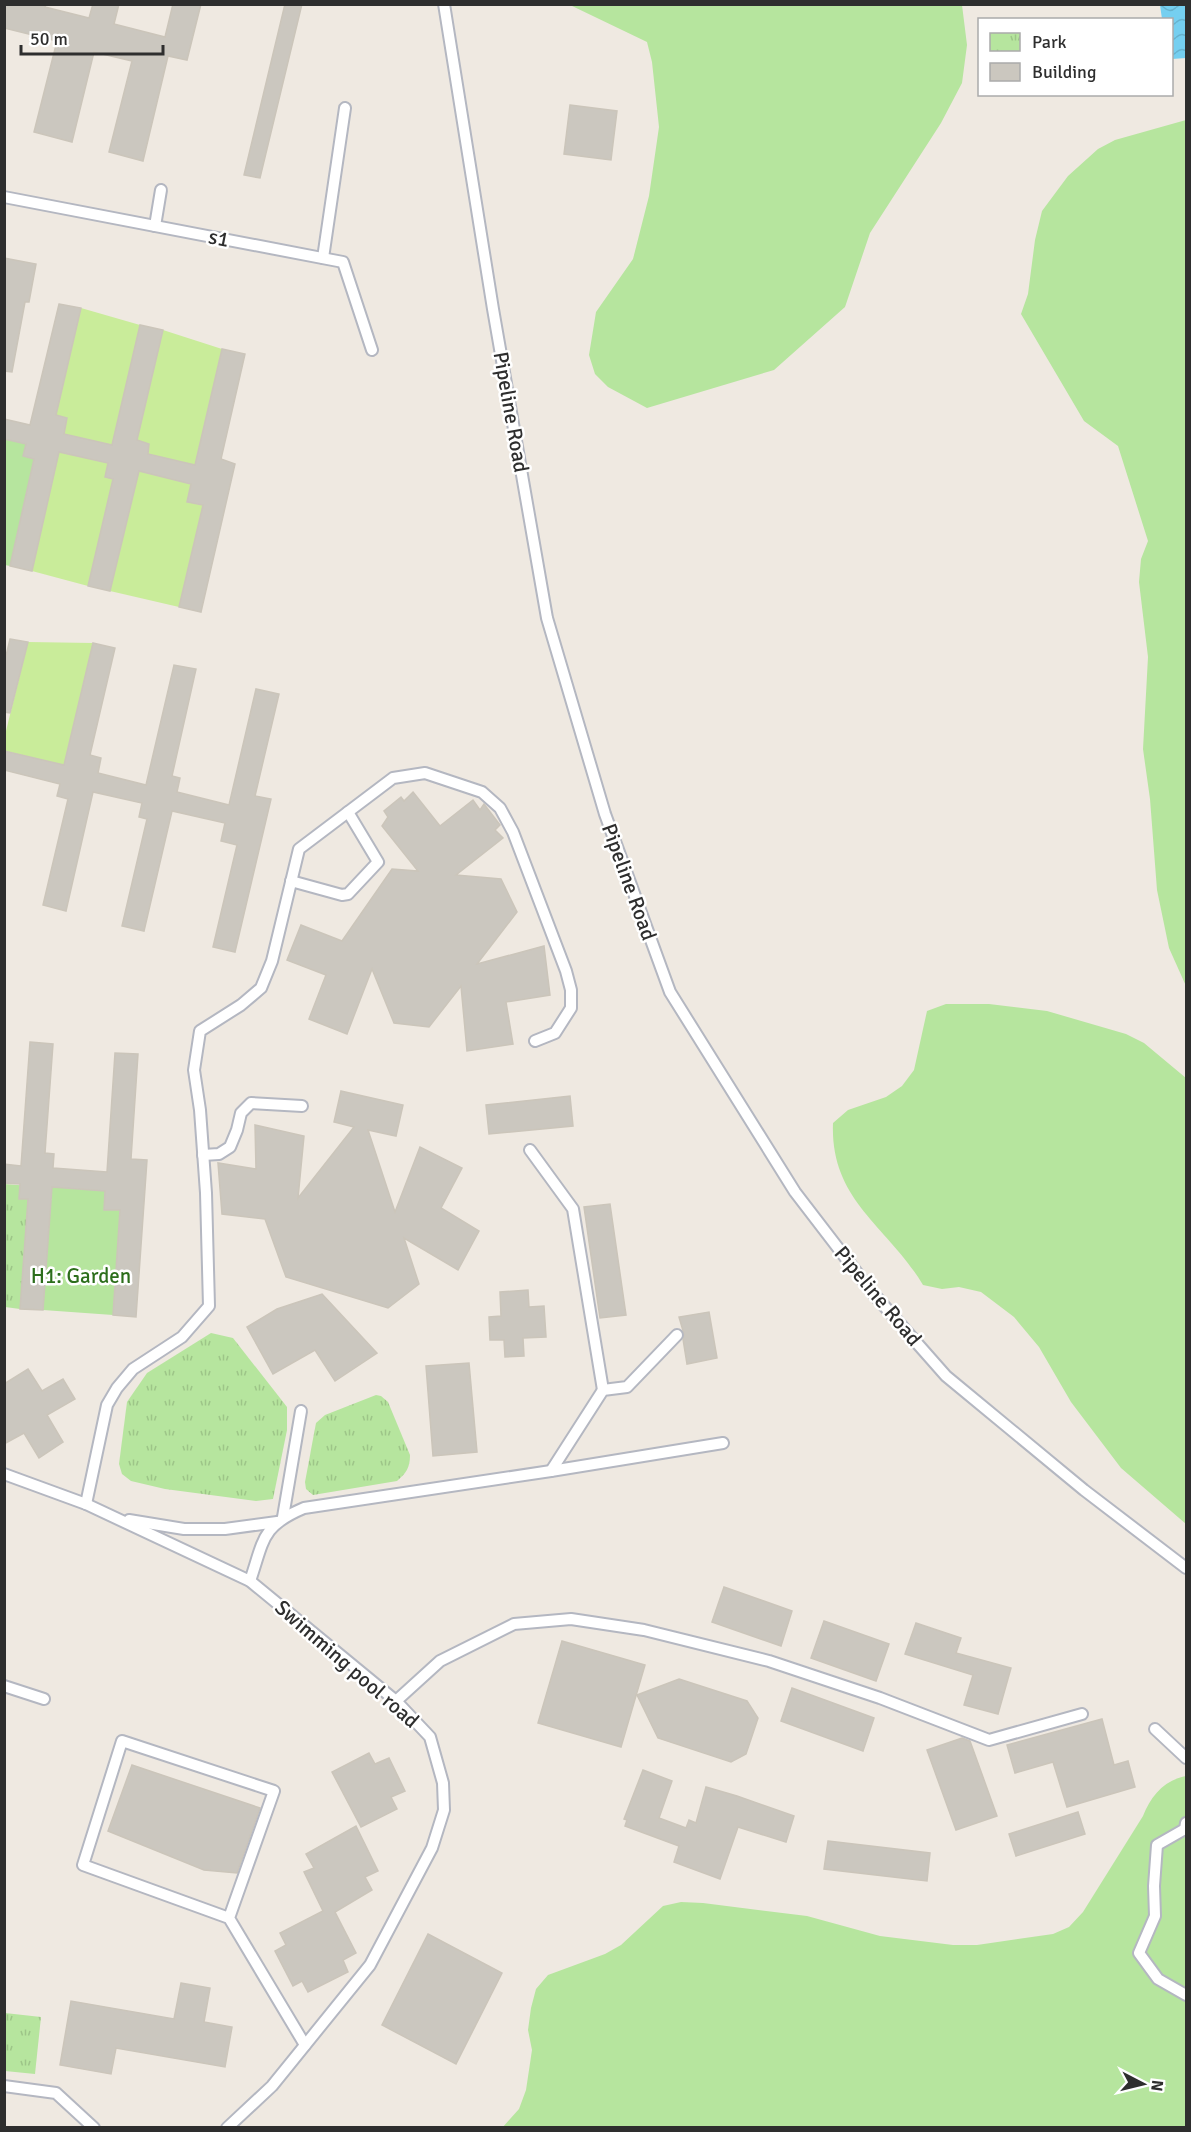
<svg xmlns="http://www.w3.org/2000/svg" width="1191" height="2132" font-family="Signika,sans-serif">
<style>
.grass{fill:#b6e59e}
.park{fill:url(#park-tufts)}
.pitch{fill:#c9ec9a}
.water{fill:url(#water-waves)}
.building{fill:#cbc7bf;stroke:#cbc5ba;stroke-width:1.5}
.lines{fill:none;stroke-linecap:round;stroke-linejoin:round}
.service-casing{stroke:#b4b7c1;stroke-width:14}
.service{stroke:#fff;stroke-width:10}
.labels{text-anchor:middle;dominant-baseline:central;stroke-width:5;stroke-linejoin:round;paint-order:stroke}
.street-label{font-size:21px;fill:#2e2e2e;stroke:#fff}
.park-label{font-size:21px;fill:#2c6e1b;stroke:#fff}
</style>
<defs>
<pattern id="park-tufts" width="24" height="20" patternUnits="userSpaceOnUse" patternTransform="scale(1.5)"><rect width="24" height="20" fill="#b6e59e"/><path d="M3 7l-1-3M5 7V3M7 7l1-3M15 17l-1-3M17 17v-4M19 17l1-3" fill="none" stroke="#9dc588"/></pattern>
<pattern id="water-waves" width="16" height="10" patternUnits="userSpaceOnUse" patternTransform="scale(1.5)"><rect width="16" height="10" fill="#75cff0"/><path d="M0 5q4-4 8 0t8 0" fill="none" stroke="#66b2ce"/></pattern>
</defs>
<rect width="100%" height="100%" fill="#efe9e1"/>
<g class="grass">
<path d="M570,5H962L967,45L962,83L941,123L870,233L845,307L774,370L647,408L608,387L595,374L589,355L596,312L633,259L649,196L659,127L652,62L647,42Z"/>
<path d="M1186,120V986L1169,948L1157,890L1150,799L1143,749L1148,657L1139,582L1141,559L1148,541L1118,446L1084,421L1021,314L1028,294L1035,240L1042,211L1068,176L1098,149L1115,140Z"/>
<path d="M5,439L26,444L23,456L34,459L10,566L5,565Z"/>
<path d="M946,1004H989L1047,1011L1126,1034L1144,1043L1186,1078V1524L1121,1468L1071,1402L1039,1347L1014,1317L981,1292L959,1287L942,1289L923,1285C888,1226 830,1201 833,1123L848,1110L886,1097L902,1086L914,1070L927,1011Z"/>
<path d="M52,1187L105,1191L104,1209L120,1210L113,1315L43,1310Z"/>
<path d="M1186,1776V2127L502,2128L519,2109L526,2090L532,2050L528,2030L531,2008L536,1989L548,1975L605,1954L621,1945L663,1906L681,1902L703,1903L807,1916L880,1936L953,1945H977L1053,1934L1069,1927L1083,1912L1143,1816C1151,1796 1164,1780 1186,1776Z"/>
</g>
<g class="park">
<path d="M4,1184L31,1186L20,1309L5,1307Z"/>
<path d="M211,1333L233,1338L287,1407V1430L273,1499L256,1501L165,1489L131,1481L122,1474L119,1464L127,1402L147,1373Z"/>
<path d="M376,1395L381,1396L388,1402L410,1455C410,1468 406,1473 397,1481L313,1495L306,1489L305,1482L316,1423L325,1415Z"/>
<path d="M5,2013L41,2017L35,2074L5,2071Z"/>
</g>
<g class="pitch">
<path d="M81,308L140,325L112,445L64,434L67,418L56,415Z"/>
<path d="M163,330L222,349L195,465L148,454L149,444L137,440Z"/>
<path d="M59,452L108,463L105,477L113,479L88,586L32,571Z"/>
<path d="M139,471L191,484L187,502L203,505L179,607L110,591Z"/>
<path d="M28,642L93,643L64,765L5,751V735Z"/>
</g>
<path class="water" d="M1160,5H1186V58L1172,59V20L1162,19Z"/>
<g class="building">
<path d="M4,4H46L45,7L89,18L93,4H119L114,24L165,37L173,4H201L187,60L168,56L143,161L109,152L132,61L94,52L72,142L34,132L57,41L4,28Z"/>
<path d="M285,4H302L260,178L244,175Z"/>
<path d="M570,105L617,111L611,160L564,154Z"/>
<path d="M4,258L36,264L29,302H25L12,372L4,371Z"/>
<path d="M59,304L81,308L56,415L67,418L64,434L112,445L140,325L163,330L137,440L149,444L148,454L195,465L222,349L245,354L221,459L235,464L201,612L179,607L203,505L187,502L191,484L139,471L110,591L88,586L113,479L105,477L108,463L59,452L32,571L10,566L34,459L23,456L26,444L4,439V419L30,425Z"/>
<path d="M10,639L28,642L10,713L4,712V664Z"/>
<path d="M93,643L115,648L90,755L101,758L98,773L146,785L174,665L196,669L172,776L180,778L177,792L229,805L256,689L279,694L255,796L271,799L235,952L213,947L237,845L221,841L225,823L172,811L144,931L122,926L147,819L139,817L142,803L93,792L66,911L43,905L68,799L57,796L60,784L4,770V751L64,765Z"/>
<path d="M413,792L440,826L473,800L480,810L484,804L500,825L495,830L503,838L456,875L501,879L517,912L477,964L544,946L550,995L506,1002L513,1044L467,1051L461,986L429,1027L394,1023L372,969L347,1034L309,1019L326,975L287,960L301,925L342,941L392,869L418,871L382,826L388,817L384,811L401,797L404,801Z"/>
<path d="M30,1042L53,1044L45,1153L54,1154L53,1168L107,1172L115,1053L138,1054L131,1159L147,1160L136,1317L113,1315L120,1210H104L105,1191L52,1187L43,1310L20,1309L28,1199H19L20,1184L4,1183V1164L21,1166Z"/>
<path d="M341,1091L403,1105L396,1136L368,1130L395,1212L420,1147L462,1168L441,1208L479,1231L458,1270L404,1238L419,1284L388,1308L286,1277L265,1219L222,1214L218,1163L256,1169L255,1125L304,1136L298,1198L354,1127L334,1122Z"/>
<path d="M570,1096L573,1126L489,1134L486,1105Z"/>
<path d="M610,1204L626,1315L600,1318L584,1207Z"/>
<path d="M528,1290L529,1307L544,1306L546,1337L523,1338L524,1356L505,1357L504,1340H490L489,1317L501,1316L500,1292Z"/>
<path d="M322,1294L377,1353L335,1381L315,1350L273,1374L247,1327L277,1309Z"/>
<path d="M709,1312L717,1358L687,1364L683,1339L684,1334L679,1317Z"/>
<path d="M469,1363L477,1452L433,1456L426,1366Z"/>
<path d="M28,1369L42,1391L63,1379L75,1399L47,1415L63,1442L39,1458L24,1433L4,1444V1384Z"/>
<path d="M724,1587L792,1611L781,1646L712,1622Z"/>
<path d="M824,1621L889,1644L876,1681L811,1658Z"/>
<path d="M916,1623L961,1638L956,1653L1011,1668L998,1714L964,1705L973,1675L905,1654Z"/>
<path d="M562,1641L645,1665L621,1747L538,1723Z"/>
<path d="M679,1679L747,1701L758,1718L746,1754L731,1762L658,1738L637,1695Z"/>
<path d="M792,1688L874,1718L863,1751L781,1721Z"/>
<path d="M1102,1719L1114,1765L1128,1761L1135,1787L1067,1807L1053,1762L1015,1773L1007,1745Z"/>
<path d="M962,1738L970,1741L997,1816L956,1830L927,1750Z"/>
<path d="M369,1753L375,1764L389,1758L405,1791L391,1797L397,1809L361,1827L332,1772Z"/>
<path d="M132,1765L260,1808L237,1873L204,1870L108,1831Z"/>
<path d="M643,1770L672,1781L659,1818L686,1828L689,1820L696,1823L706,1787L737,1796L794,1816L786,1842L738,1827L720,1879L674,1862L679,1846L625,1826L627,1820L624,1819Z"/>
<path d="M1078,1812L1085,1834L1016,1856L1009,1834Z"/>
<path d="M356,1826L378,1871L365,1877L372,1890L335,1912L356,1953L343,1960L348,1972L308,1992L302,1981L293,1986L275,1951L286,1945L280,1933L323,1911L304,1872L314,1868L306,1854Z"/>
<path d="M828,1841L930,1853L927,1881L824,1869Z"/>
<path d="M428,1934L502,1973L456,2064L382,2025Z"/>
<path d="M181,1983L210,1988L204,2022L232,2027L225,2067L116,2048L111,2074L60,2065L71,2001L174,2019Z"/>
</g>
<g class="lines">
<defs>
<g id="service">
<path d="M444,4L493,309L547,618L605,814L670,992L795,1192L871,1291L946,1376L1084,1490L1186,1568"/>
<path d="M4,197L343,262L372,350"/>
<path d="M155,226L161,190"/>
<path d="M323,258L345,108"/>
<path d="M291,881L342,895L348,894L378,862L348,812"/>
<path d="M530,1150L573,1209L603,1390"/>
<path d="M203,1155L219,1154L230,1147L237,1130L241,1113L251,1103L302,1106"/>
<path d="M551,1471L603,1390L627,1387L677,1335"/>
<path d="M4,1474L86,1504L250,1581L396,1701L430,1737L443,1783L444,1810L432,1848L370,1965L272,2086L227,2128"/>
<path d="M86,1504L107,1405L117,1388L133,1369L182,1337L209,1306L206,1193L200,1110L194,1070L200,1031L241,1005L261,988L272,961L299,849L393,778L425,773L482,792L500,808L513,832L566,971L571,990V1008L555,1033L535,1041"/>
<path d="M283,1517L301,1411"/>
<path d="M129,1520L184,1529H225L277,1522"/>
<path d="M250,1581C264,1540 261,1526 304,1508L551,1471L723,1443"/>
<path d="M4,1686L44,1699"/>
<path d="M396,1701L440,1661L514,1624L571,1619L644,1630L769,1661L880,1698L989,1740L1082,1714"/>
<path d="M1155,1729L1186,1758"/>
<path d="M1186,1823L1185,1829L1157,1845L1154,1886L1155,1916L1139,1953L1158,1979L1186,1995"/>
<path d="M229,1918L274,1791L122,1741L83,1865L229,1918L305,2045"/>
<path d="M4,2086L56,2093L94,2128"/>
</g>
</defs>
<use href="#service" class="service-casing"/>
<use href="#service" class="service"/>
</g>
<g class="labels">
<g class="street-label">
<text transform="translate(219 238) rotate(11)">s1</text>
<text transform="translate(511 412) rotate(80)">Pipeline Road</text>
<text transform="translate(629 882) rotate(70)">Pipeline Road</text>
<text transform="translate(878 1296) rotate(50)">Pipeline Road</text>
<text transform="translate(347 1664) rotate(41)">Swimming pool road</text>
</g>
<g class="park-label">
<text x="81" y="1276">H1: Garden</text>
</g>
</g>
<rect width="1191" height="2132" fill="none" stroke="#2e2e2e" stroke-width="12"/>
<rect x="978" y="18" width="195" height="78" fill="#ffffff" stroke="#ababab" stroke-width="1.5"/>
<rect x="990" y="33" width="30" height="18" fill="url(#park-tufts)" stroke="#ababab" stroke-width="1.5"/>
<text x="1032" y="48" font-size="18" fill="#2e2e2e">Park</text>
<rect x="990" y="63" width="30" height="18" fill="#cbc7bf" stroke="#ababab" stroke-width="1.5"/>
<text x="1032" y="78" font-size="18" fill="#2e2e2e">Building</text>
<g transform="translate(1143 2084) rotate(97)" stroke="#ffffff" stroke-width="4.5" paint-order="stroke">
<path d="M0-4.5L10 22L0 15L-10 22Z" fill="#2e2e2e"/>
<text y="-9" font-size="16" font-weight="bold" text-anchor="middle" fill="#2e2e2e">N</text>
</g>
<path d="M21 45v9h142v-9" fill="none" stroke="#2e2e2e" stroke-width="3"/>
<text x="30" y="45" font-size="18" fill="#2e2e2e" stroke="#ffffff" stroke-width="4.5" paint-order="stroke">50 m</text>
</svg>
